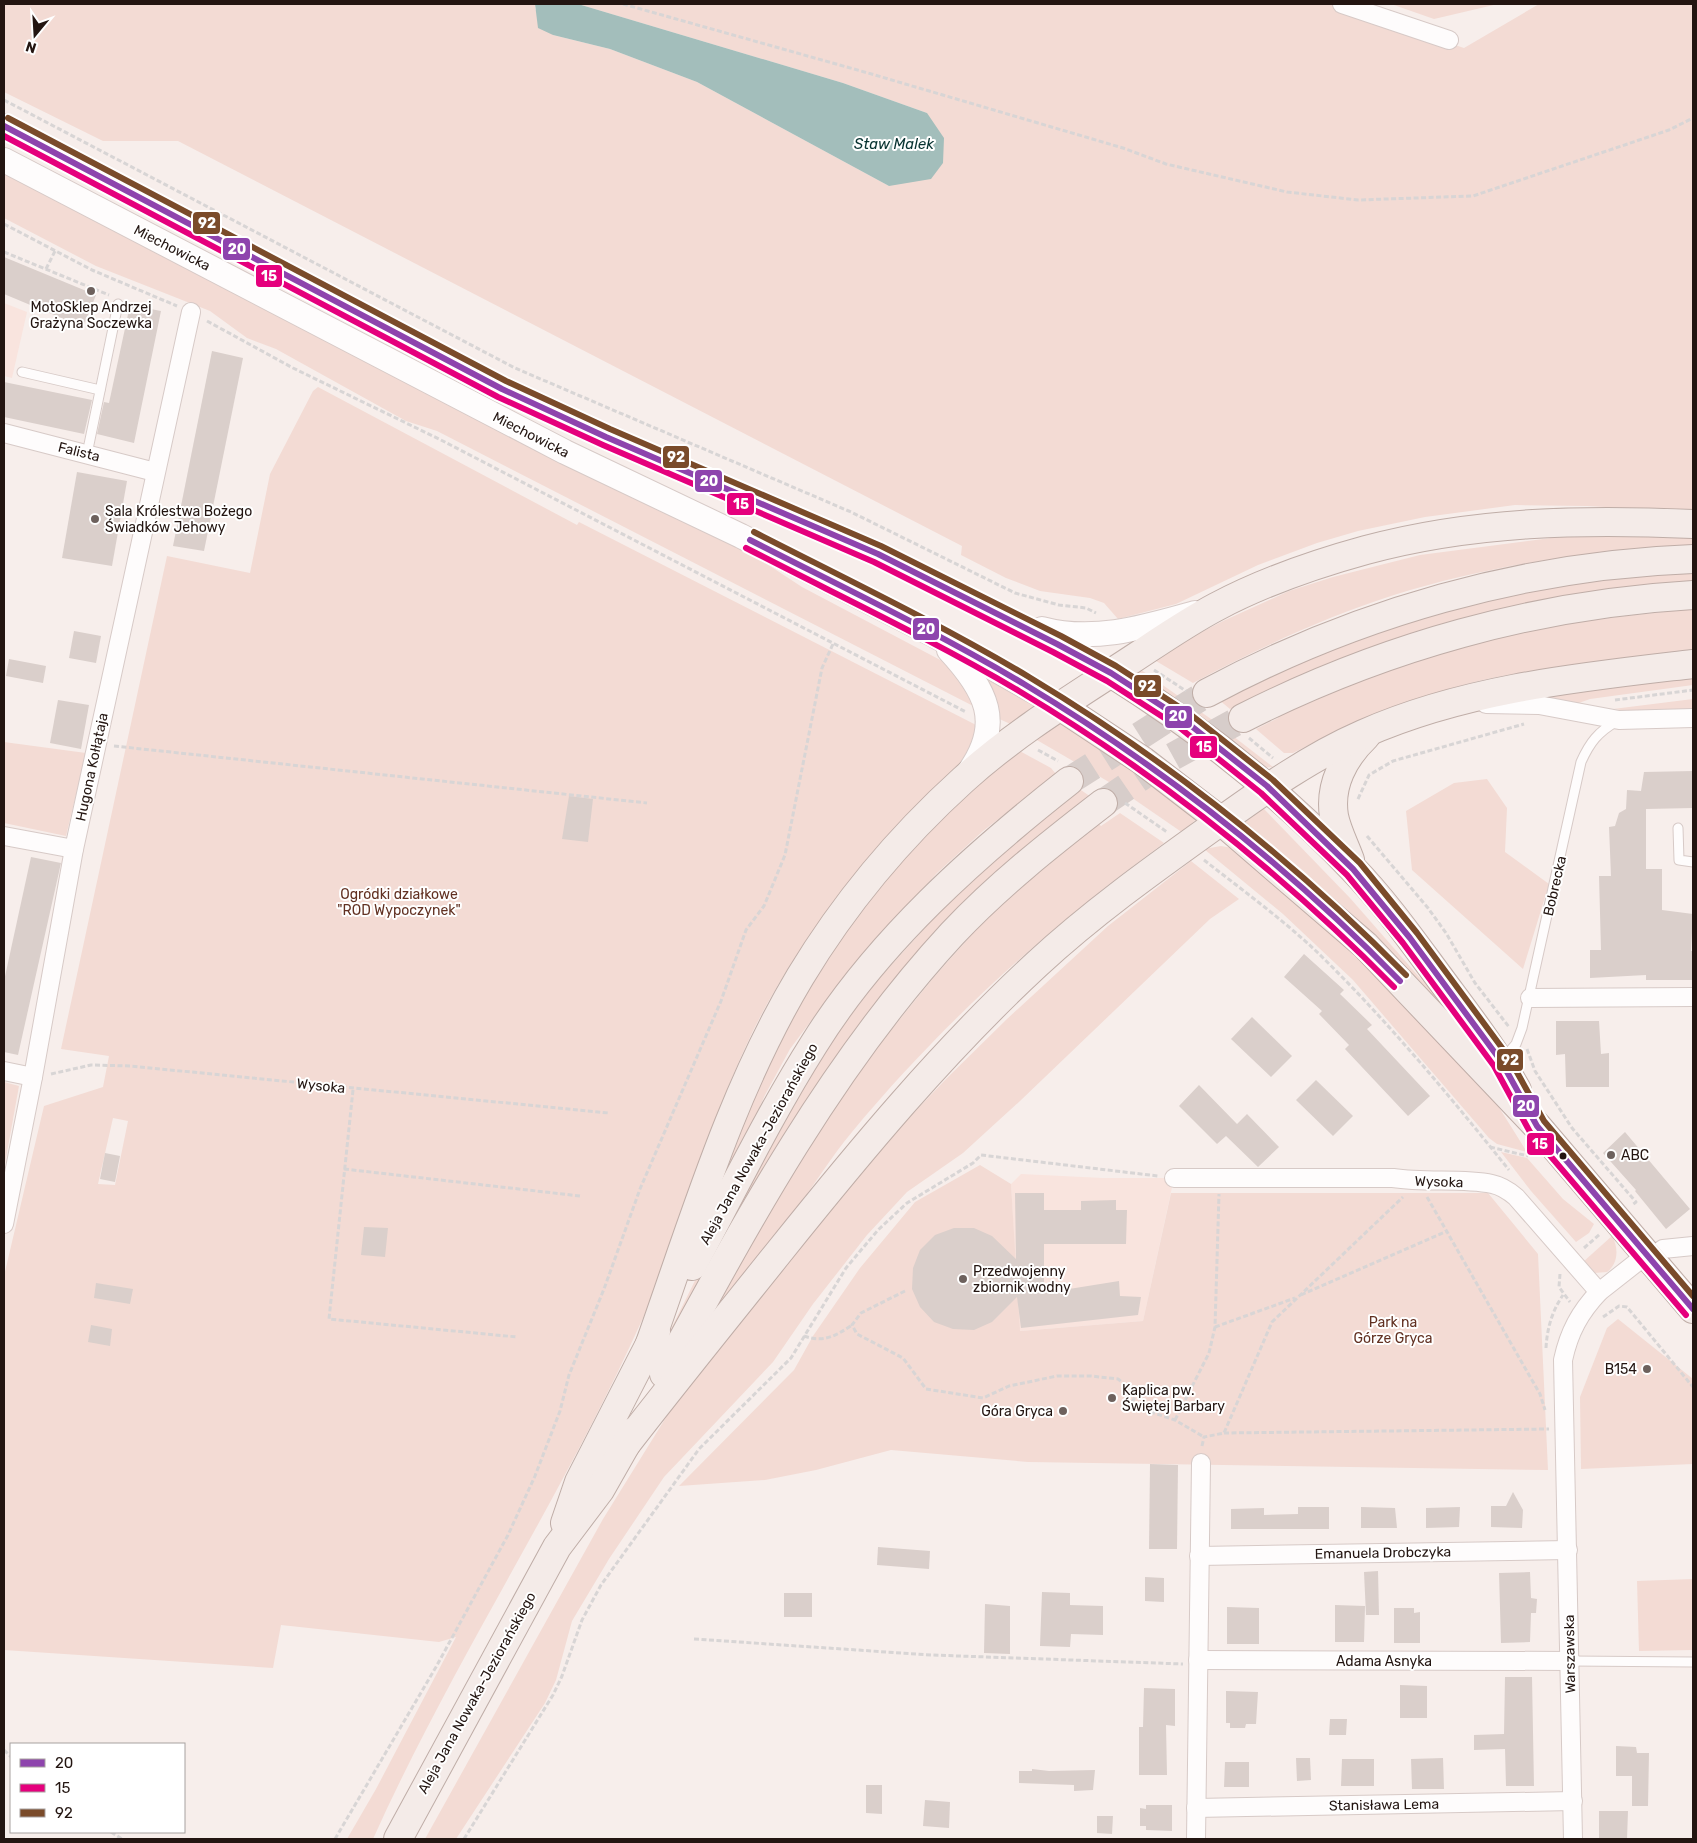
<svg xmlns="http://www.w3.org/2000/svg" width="1697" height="1843" font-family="Rubik,sans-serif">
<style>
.built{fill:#f9e4de}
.green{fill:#f3dbd4;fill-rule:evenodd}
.water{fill:#a3bebb}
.building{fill:#dacfcb}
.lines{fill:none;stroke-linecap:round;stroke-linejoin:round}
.primary-tunnel{stroke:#d7cdca;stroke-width:28;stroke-dasharray:28 14;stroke-linecap:butt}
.lane-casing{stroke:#d7cac7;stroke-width:11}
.street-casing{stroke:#d7cac7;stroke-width:20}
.secondary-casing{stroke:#d7cac7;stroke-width:26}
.primary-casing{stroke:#bfada7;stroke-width:30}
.path{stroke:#d8d5d5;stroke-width:3;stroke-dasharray:5 2.5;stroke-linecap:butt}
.lane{stroke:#fefcfc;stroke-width:9}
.street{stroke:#fefcfc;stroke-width:18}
.secondary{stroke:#fefcfc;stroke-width:24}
.primary{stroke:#f4ebe8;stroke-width:28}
.bus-1-casing{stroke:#fff;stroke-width:10}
.bus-2-casing{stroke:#fff;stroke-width:10}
.bus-3-casing{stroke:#fff;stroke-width:10}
.bus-1{stroke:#8e44ad;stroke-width:6}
.bus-2{stroke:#e5007d;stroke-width:6}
.bus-3{stroke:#7a4b2a;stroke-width:6}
.poi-dot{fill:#6d615d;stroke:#fff;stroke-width:2}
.bus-dot{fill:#231511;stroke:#fff;stroke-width:2}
.labels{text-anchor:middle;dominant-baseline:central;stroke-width:4;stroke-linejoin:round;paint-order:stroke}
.street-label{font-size:14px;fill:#231511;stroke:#fff}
.poi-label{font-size:14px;fill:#231511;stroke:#fff;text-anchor:start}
.park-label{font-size:14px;fill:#623122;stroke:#fff}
.water-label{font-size:15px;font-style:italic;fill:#083331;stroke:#fff}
.line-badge{stroke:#fff;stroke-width:2}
.badge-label{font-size:14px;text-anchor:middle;font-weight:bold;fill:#fff}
</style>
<rect width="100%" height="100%" fill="#f7eeeb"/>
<g class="built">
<path d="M4,303L27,312L12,378L4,376Z"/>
<path d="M1021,1174L1103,1178H1174L1143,1321L1019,1331L1011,1184Z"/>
</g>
<g class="green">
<path d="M4,4H535V9L553,35L610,49L697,82L889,186L927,113L843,83L578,4H1333L1464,48L1539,4H1693V512L1587,506L1515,505L1425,517L1358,531L1317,543L1258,565L1176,604L1118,619L1104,603L1090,598L1040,591L1006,578L961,555L962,546L178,141H103L4,92Z"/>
<path d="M1391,4H1498L1434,19Z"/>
<path d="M4,171L744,549L802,587L946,663L959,673L979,709L437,431L406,421L276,349L247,338L210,311L96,266L4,218Z"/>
<path d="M318,387L577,525L579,522L980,727C979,735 978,746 975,752C968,762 954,770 946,777C914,806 885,838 858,871C824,912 793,958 767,1004C712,1104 688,1216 642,1320C562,1498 453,1661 373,1839H347L376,1789L456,1637L439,1642L281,1625L273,1668L4,1650V1276L44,1106L103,1087L109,1056L61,1049L167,556L250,573L270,474L313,391ZM113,1118L128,1121L115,1185L98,1184Z"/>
<path d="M1581,534H1693V545C1592,550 1491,565 1394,595C1325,617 1257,649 1193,683L1151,658L1223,621L1289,591L1333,577L1420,555Z"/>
<path d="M1693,571V584L1393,641L1314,670L1230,709L1218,699C1317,653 1417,614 1524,591C1580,579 1637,576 1693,571Z"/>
<path d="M1693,609V649C1630,658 1565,664 1502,676C1429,690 1359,720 1293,753H1284L1256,729L1278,718L1279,712C1334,690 1390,666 1446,649C1526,626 1611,617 1693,609Z"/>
<path d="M1137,667L1211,719L1273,767L1263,768L1133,673Z"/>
<path d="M983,675L1039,708L1017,727L995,717Z"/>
<path d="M1693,676V685L1590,699L1576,704L1547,699V697L1553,693Z"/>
<path d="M1693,699V710L1637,712L1613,709Z"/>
<path d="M1058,719L1120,758L1197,818L1183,833L1109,782L1030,736Z"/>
<path d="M4,742L86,753L66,836L4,823Z"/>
<path d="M1016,749L1051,768L1056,774L983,831L937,873L852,966L790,1049L765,1095L734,1163L715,1192L758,1075L841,931L940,815Z"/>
<path d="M1487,779L1507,808L1505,852L1549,884L1523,969L1412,870L1406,811L1454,783Z"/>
<path d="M1078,788L1094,799L1012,859L945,921L874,1004L772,1155L670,1335H668L750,1170L832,1040L876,982L961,888Z"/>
<path d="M1259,807L1264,809L1350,898L1491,1059L1240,823Z"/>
<path d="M1120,813L1164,843C1049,927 943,1022 852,1132C831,1157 814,1185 795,1211C765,1252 732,1290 701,1330L698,1323L834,1108L870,1056L934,977L983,922L1028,878L1098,823L1101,826Z"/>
<path d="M1221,846L1232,848L1305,901L1495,1101L1527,1152L1497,1144L1489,1138L1353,980L1283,914L1204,849Z"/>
<path d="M1191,861L1239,899L1210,919L1020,1101L963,1153L907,1192L867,1235L813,1304L773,1362L664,1477L609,1559L572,1621L556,1680L545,1703L456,1839H425L603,1519L683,1390L884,1144L947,1078L1007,1019L1108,926Z"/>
<path d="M4,1082L19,1086L4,1169Z"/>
<path d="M1501,1152L1527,1158L1563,1199L1594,1224L1589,1233L1576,1242L1531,1191Z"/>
<path d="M980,1165L1011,1184L1020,1331L1143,1321L1171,1193H1488L1538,1254L1548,1470L1028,1462L891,1450L816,1470L765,1480L679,1486L794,1370L813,1336L860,1268L915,1202Z"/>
<path d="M1612,1236C1619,1248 1618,1264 1607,1272L1594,1273L1583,1262Z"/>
<path d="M1618,1319L1693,1379V1464L1581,1469L1580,1397L1607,1328Z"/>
<path d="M1693,1579V1650L1639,1651L1637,1581Z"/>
</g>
<path class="water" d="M535,4H578L843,83L927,113L944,138L943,163L931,179L889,186L697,82L610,49L553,35L538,28Z"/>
<g class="building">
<path d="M4,257L96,295L83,327L4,294Z"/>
<path d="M130,305L161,311L134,443L97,434L104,402L109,403Z"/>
<path d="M212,351L243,358L204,551L173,546Z"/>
<path d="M4,382L92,400L84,434L4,417Z"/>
<path d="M77,472L127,481L112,566L62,558Z"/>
<path d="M74,631L101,636L96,663L69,658Z"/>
<path d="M9,659L46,666L43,683L6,676Z"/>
<path d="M58,700L89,705L81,749L50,743Z"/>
<path d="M1693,771V808L1646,809V869H1662V910L1693,914L1691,951H1693V980H1646V975L1590,978V950H1601L1599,876H1611L1609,827L1615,826L1619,813L1626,809L1627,790L1641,791L1644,772Z"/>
<path d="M569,796L593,799L588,842L562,839Z"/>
<path d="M31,857L61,863L18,1055L4,1052V981Z"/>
<path d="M1304,954L1344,990L1340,994L1372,1025L1367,1029L1430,1096L1408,1116L1345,1049L1349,1045L1319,1014L1322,1011L1284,977Z"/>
<path d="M1252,1017L1292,1056L1271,1077L1231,1039Z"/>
<path d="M1556,1021H1599L1601,1054L1609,1053V1087H1566L1565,1054L1556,1055Z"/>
<path d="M1316,1080L1353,1116L1333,1136L1296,1100Z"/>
<path d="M1199,1085L1237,1124L1247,1114L1279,1147L1258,1167L1226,1136L1217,1144L1179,1106Z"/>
<path d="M1625,1132L1690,1209L1666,1229L1635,1191L1636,1190L1603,1153Z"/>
<path d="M105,1153L120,1156L115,1182L100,1179Z"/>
<path d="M1015,1193H1044V1210H1081V1201L1116,1200V1210H1127L1126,1244H1044V1293L1119,1281L1120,1296L1141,1297L1138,1315L1021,1328L1017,1297L992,1322L974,1330L953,1329L934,1322L920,1307L912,1289L913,1268L920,1250L935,1235L954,1228H974L992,1236L1016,1259Z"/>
<path d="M364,1227L388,1228L385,1257L361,1255Z"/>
<path d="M96,1283L133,1289L130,1304L94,1298Z"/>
<path d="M91,1325L112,1329L110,1346L88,1342Z"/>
<path d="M1150,1464L1178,1465L1177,1549H1149Z"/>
<path d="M1513,1492L1523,1510L1522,1528L1491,1527V1506H1506Z"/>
<path d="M1298,1507H1329V1529H1231V1509L1264,1508V1515L1298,1514Z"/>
<path d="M1361,1507L1395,1508L1397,1528H1361Z"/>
<path d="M1460,1507L1459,1527L1426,1528V1508Z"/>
<path d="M878,1547L930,1551L929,1569L877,1565Z"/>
<path d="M1378,1571L1379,1615H1366L1364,1572Z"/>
<path d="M1530,1572L1531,1598L1537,1599L1536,1613H1531L1530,1642L1501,1643L1499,1573Z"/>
<path d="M1145,1577L1164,1578V1602L1145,1601Z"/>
<path d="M1042,1592L1070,1593V1605L1103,1606V1635L1071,1634L1070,1647L1040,1646Z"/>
<rect x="784" y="1593" width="28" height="24"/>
<path d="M985,1604L1010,1606V1654L984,1653Z"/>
<path d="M1335,1605L1365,1606L1364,1642H1335Z"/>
<path d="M1227,1607L1259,1608V1644H1227Z"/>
<path d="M1394,1608H1414V1613L1420,1612V1643H1394Z"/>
<path d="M1505,1677H1532L1534,1786H1506L1505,1749L1474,1750V1735L1504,1734Z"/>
<path d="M1400,1685L1427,1686V1718H1400Z"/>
<path d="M1144,1688L1175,1689V1726L1166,1725L1167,1775H1139V1727H1143Z"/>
<path d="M1226,1691L1258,1692L1256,1724H1246L1245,1728H1230V1723H1226Z"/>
<path d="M1330,1719H1347L1346,1735H1329Z"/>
<path d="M1616,1746L1636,1747L1637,1753H1649L1648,1806H1632V1776H1616Z"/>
<path d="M1296,1758H1310L1311,1780L1297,1781Z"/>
<path d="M1443,1758L1444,1789H1412L1411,1759Z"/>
<path d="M1342,1759H1374V1786H1341Z"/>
<path d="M1225,1762H1249V1787H1224Z"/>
<path d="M1032,1769L1049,1771L1095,1770L1093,1790L1074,1791V1785L1019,1783V1771H1032Z"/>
<path d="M866,1785H882V1814L866,1813Z"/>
<path d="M925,1800L950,1802L949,1828L923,1826Z"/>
<path d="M1146,1805H1172V1831L1146,1830V1826H1140V1808L1146,1809Z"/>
<path d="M1599,1811H1628L1627,1839H1599Z"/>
<path d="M1097,1816H1113L1112,1834L1097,1833Z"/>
</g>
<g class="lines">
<g class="primary-tunnel">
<path d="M1069,781L1207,693"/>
<path d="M1103,803L1163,762L1243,718"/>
</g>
<defs>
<g id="lane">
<path d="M22,372L100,390"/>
<path d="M87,454L118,304"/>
<path d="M1678,828L1679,860L1693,862"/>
<path d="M1502,1060L1516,1044L1522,1028L1581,762C1590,742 1598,732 1617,721"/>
<path d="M1571,1661L1693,1662"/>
</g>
<g id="street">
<path d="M1342,4L1449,40"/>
<path d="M4,433L155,472"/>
<path d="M1486,704L1539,705L1619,720L1693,718"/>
<path d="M4,836L74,849"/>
<path d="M1530,998L1693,997"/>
<path d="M4,1071L33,1077"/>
<path d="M1174,1178H1393C1426,1183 1462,1178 1492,1184C1502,1186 1509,1191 1516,1197L1599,1292L1646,1255"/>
<path d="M4,1224L33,1077L74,849L191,312"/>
<path d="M1649,1259L1663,1249L1693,1246"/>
<path d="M1199,1556L1568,1550"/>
<path d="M1198,1660L1571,1661"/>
<path d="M1196,1808L1573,1801"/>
<path d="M1196,1839L1201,1463"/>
<path d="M1573,1839L1563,1360C1569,1332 1580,1312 1599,1292"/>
</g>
<g id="secondary">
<path d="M4,126L502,389L606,437L878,554L1057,644L1111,673"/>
<path d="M4,160L565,452L741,536L934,635L1060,706"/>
<path d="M1042,629C1094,643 1145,627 1195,613"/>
<path d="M949,650C986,690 1004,723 969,772"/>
</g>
<g id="primary">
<path d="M1111,673C1200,729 1280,792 1352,868C1385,902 1413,942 1442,981C1468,1016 1495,1051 1517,1090"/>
<path d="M1207,693C1356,613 1524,565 1693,559"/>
<path d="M1060,706L1143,761L1221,821L1365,945L1537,1126L1693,1309"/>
<path d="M1243,718C1383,647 1536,604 1693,595"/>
<path d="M1350,860C1345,846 1337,831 1334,816C1329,785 1344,757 1366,736"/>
<path d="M692,1266C732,1192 769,1115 814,1044C878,941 975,855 1069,781"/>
<path d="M648,1349C693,1223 731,1092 800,977C844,904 900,837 963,780C1008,739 1060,706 1111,673C1146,651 1180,626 1216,607C1263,582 1315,564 1366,550C1473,521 1584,519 1693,524"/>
<path d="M664,1374C748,1219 832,1064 952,934C998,885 1050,844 1103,803"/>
<path d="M624,1447C675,1381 727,1317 779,1252C860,1151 942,1052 1037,964C1091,914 1151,871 1211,828C1260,793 1308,758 1363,734C1467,688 1582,677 1693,664"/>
<path d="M565,1523L579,1482L656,1332"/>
<path d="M398,1839L557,1547L600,1490L633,1432"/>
</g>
</defs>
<use href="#lane" class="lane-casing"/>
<use href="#street" class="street-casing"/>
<use href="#secondary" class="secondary-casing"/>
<use href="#primary" class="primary-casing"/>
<g class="path">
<path d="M623,4L868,73L1123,148L1166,164L1287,192L1358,200L1473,196L1669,130L1693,118"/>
<path d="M4,100L515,368L851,512L1015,593L1059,605L1086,608L1096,613"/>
<path d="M4,224L92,270L177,306"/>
<path d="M4,252L109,295"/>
<path d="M46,269L55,251"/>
<path d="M207,321L293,368L439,439L966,712"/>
<path d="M1154,670L1186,691"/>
<path d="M1615,700L1693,690"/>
<path d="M1249,738L1273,758"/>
<path d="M114,746L647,803"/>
<path d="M1038,750L1058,761"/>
<path d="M1358,799L1369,775L1393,761L1524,724"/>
<path d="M1125,803L1167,832"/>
<path d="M1367,836L1428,908L1446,933L1475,983L1509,1027"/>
<path d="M1204,860C1241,889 1282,919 1316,951C1386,1019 1448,1094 1509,1170"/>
<path d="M1527,1049L1535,1071L1572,1128L1636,1202L1632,1205"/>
<path d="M51,1074L91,1065L130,1066L609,1113"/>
<path d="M353,1090L329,1319L517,1337"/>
<path d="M1490,1147L1528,1156"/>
<path d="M344,1169L580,1196"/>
<path d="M1427,1197L1540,1394L1545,1410"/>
<path d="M1584,1248L1600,1234"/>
<path d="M1560,1274L1559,1287L1570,1302"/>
<path d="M905,1291L861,1313L852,1325L857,1334L903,1358L926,1389L983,1398L1009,1386L1057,1376H1091L1118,1379L1137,1394L1130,1405L1175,1420L1204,1437"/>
<path d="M1301,1295L1447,1231"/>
<path d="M1603,1317L1619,1306L1627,1307L1693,1387"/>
<path d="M1215,1327L1295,1298"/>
<path d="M804,1336C823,1343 836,1336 852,1325"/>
<path d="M1546,1348C1547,1329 1552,1311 1563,1295"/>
<path d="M1175,1420L1209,1353L1215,1327L1219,1194"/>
<path d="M1224,1433L1549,1429"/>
<path d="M1202,1446L1204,1437L1224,1433L1272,1322L1403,1197"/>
<path d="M694,1639L931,1655L1183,1664"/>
<path d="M4,1750L11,1757"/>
<path d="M111,1832L122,1839"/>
<path d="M335,1839L436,1667L508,1535L535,1476L560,1411L569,1375L604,1289L640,1189L721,1001L746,930L764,906L785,855L822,668L833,644"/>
<path d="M464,1839L553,1695L562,1676L582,1620L601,1585L699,1449L791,1358L846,1268L878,1230L907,1203L973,1163L981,1155L1158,1176"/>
</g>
<use href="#lane" class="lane"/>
<use href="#street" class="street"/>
<use href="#secondary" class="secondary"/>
<use href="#primary" class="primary"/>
<defs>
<g id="bus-1">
<path d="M4,126L502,389L606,437L878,554L1057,644L1111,673L1185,721L1267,786L1353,869L1410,938L1501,1061L1537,1126L1693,1309"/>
<path d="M750,540C842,587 935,631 1024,684C1162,767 1288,866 1400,981"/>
</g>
<g id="bus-2">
<path d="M4,136L498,397L603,445L874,562L1053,652L1107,681L1180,728L1261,793L1347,875L1403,943L1494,1066L1530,1132L1686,1315"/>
<path d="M746,548C837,595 931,639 1019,691C1156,773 1282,873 1394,987"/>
</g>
<g id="bus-3">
<path d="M8,118L506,381L610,429L881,546L1061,636L1116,666L1190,714L1273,780L1360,863L1417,933L1508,1056L1544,1121L1693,1296"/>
<path d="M754,532C846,579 940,624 1029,677C1167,760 1293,860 1406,975"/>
</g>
</defs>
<use href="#bus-1" class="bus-1-casing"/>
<use href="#bus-2" class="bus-2-casing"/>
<use href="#bus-3" class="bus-3-casing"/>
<use href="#bus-1" class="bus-1"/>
<use href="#bus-2" class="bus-2"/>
<use href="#bus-3" class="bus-3"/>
</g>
<g class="poi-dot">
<circle cx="91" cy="291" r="5"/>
<circle cx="95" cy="519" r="5"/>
<circle cx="1611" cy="1155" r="5"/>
<circle cx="963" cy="1279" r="5"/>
<circle cx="1647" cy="1369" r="5"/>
<circle cx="1112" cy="1398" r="5"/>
<circle cx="1063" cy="1411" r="5"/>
</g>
<circle class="bus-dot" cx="1563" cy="1156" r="4.5"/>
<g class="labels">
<g class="street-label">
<text transform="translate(172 248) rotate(27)">Miechowicka</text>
<text transform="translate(531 435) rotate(27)">Miechowicka</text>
<text transform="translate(79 452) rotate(14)">Falista</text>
<text transform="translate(92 767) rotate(-78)">Hugona Kołłątaja</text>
<text transform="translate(1555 886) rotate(-77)">Bobrecka</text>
<text transform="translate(321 1086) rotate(6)">Wysoka</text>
<text transform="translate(759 1144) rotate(-61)">Aleja Jana Nowaka-Jeziorańskiego</text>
<text transform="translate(1439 1182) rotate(2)">Wysoka</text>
<text transform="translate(1383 1553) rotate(-1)">Emanuela Drobczyka</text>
<text transform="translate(1570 1654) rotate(-91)">Warszawska</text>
<text x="1384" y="1661">Adama Asnyka</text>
<text transform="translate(477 1693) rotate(-61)">Aleja Jana Nowaka-Jeziorańskiego</text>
<text transform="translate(1384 1805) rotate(-1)">Stanisława Lema</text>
</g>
<g class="poi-label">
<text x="91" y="307" text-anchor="middle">MotoSklep Andrzej<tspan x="91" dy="16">Grażyna Soczewka</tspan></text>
<text x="105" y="511">Sala Królestwa Bożego<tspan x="105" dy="16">Świadków Jehowy</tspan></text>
<text x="1621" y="1155">ABC</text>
<text x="973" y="1271">Przedwojenny<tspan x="973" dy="16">zbiornik wodny</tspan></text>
<text x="1637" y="1369" text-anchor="end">B154</text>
<text x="1122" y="1390">Kaplica pw.<tspan x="1122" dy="16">Świętej Barbary</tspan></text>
<text x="1053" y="1411" text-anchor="end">Góra Gryca</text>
</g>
<g class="park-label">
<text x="399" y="894">Ogródki działkowe<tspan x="399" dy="16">"ROD Wypoczynek"</tspan></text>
<text x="1393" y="1322">Park na<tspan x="1393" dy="16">Górze Gryca</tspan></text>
</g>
<g class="water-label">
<text x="894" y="144">Staw Malek</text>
</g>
</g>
<g class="line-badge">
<rect x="192" y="211" width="29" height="24" rx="5" fill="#7a4b2a"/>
<rect x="222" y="237" width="29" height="24" rx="5" fill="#8e44ad"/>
<rect x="255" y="264" width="28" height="24" rx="5" fill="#e5007d"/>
<rect x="662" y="445" width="28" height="24" rx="5" fill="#7a4b2a"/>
<rect x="694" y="469" width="29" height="24" rx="5" fill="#8e44ad"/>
<rect x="726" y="492" width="29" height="24" rx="5" fill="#e5007d"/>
<rect x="912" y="617" width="28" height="24" rx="5" fill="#8e44ad"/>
<rect x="1133" y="674" width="29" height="24" rx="5" fill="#7a4b2a"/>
<rect x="1164" y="705" width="29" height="24" rx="5" fill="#8e44ad"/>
<rect x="1189" y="735" width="29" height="24" rx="5" fill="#e5007d"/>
<rect x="1496" y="1048" width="28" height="24" rx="5" fill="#7a4b2a"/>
<rect x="1512" y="1094" width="28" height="24" rx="5" fill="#8e44ad"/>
<rect x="1526" y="1132" width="29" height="24" rx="5" fill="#e5007d"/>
</g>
<g class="badge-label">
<text x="207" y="228">92</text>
<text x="237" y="254">20</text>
<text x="269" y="281">15</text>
<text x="676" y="462">92</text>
<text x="709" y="486">20</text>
<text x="741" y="509">15</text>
<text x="926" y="634">20</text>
<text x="1147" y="691">92</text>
<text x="1178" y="721">20</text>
<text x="1204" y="752">15</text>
<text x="1510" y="1065">92</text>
<text x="1526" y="1111">20</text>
<text x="1540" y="1149">15</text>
</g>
<rect width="1697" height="1843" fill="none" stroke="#231511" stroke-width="10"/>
<rect x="10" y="1743" width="175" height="90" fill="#ffffff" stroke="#a7a1a0"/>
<rect x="20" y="1759" width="25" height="8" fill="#8e44ad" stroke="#a7a1a0"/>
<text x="55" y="1768" font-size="15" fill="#231511">20</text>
<rect x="20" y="1784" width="25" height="8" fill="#e5007d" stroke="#a7a1a0"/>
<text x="55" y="1793" font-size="15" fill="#231511">15</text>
<rect x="20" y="1809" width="25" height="8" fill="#7a4b2a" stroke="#a7a1a0"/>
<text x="55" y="1818" font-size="15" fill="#231511">92</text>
<g transform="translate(35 35) rotate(198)" stroke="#ffffff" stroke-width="4" paint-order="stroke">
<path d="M0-4L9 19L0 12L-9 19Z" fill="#231511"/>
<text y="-8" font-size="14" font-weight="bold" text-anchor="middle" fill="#231511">N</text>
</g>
</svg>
